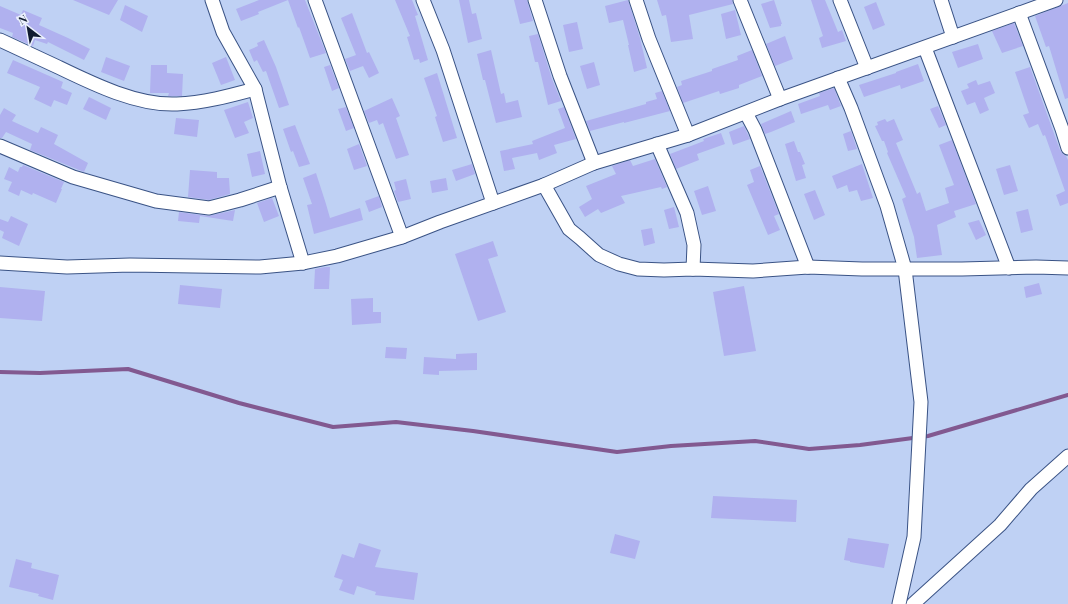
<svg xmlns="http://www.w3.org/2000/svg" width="1068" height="604" font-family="'Playfair Display',serif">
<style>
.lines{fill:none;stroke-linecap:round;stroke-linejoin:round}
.stream{stroke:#825990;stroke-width:4}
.building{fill:#b0b1ef}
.minor-casing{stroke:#3a5385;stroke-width:15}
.minor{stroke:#fff;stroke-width:13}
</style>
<rect width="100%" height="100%" fill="#bfd1f4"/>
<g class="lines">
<path class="stream" d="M0,372L40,373L128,369L239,403L333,427L396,422L473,431L617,452L671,446L755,441L809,449L860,445L928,436L1068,395"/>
</g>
<g class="building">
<path d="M73,0H118L109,15Z"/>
<path d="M259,0H288L258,12L259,14L241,21L236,9Z"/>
<path d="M288,0H305L326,53L310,58L299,27L298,28Z"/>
<path d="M395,0H412L418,15L415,16L428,60L420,63L419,59L414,60L407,37L410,36Z"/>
<path d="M459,0H469L472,14L476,13L482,39L468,43Z"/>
<path d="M514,0H527L533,21L520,24Z"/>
<path d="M628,0L640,38L647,68L634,72L628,45H629L623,20L609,23L605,6Z"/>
<path d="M657,0H732L733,4L689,15L693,39L671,42L666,15L662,16Z"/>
<path d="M774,0L782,24H781V26L770,28L761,4Z"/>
<path d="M811,0H825L838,32L842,30L846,41L822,48L819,38L823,36Z"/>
<path d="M876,2L885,25L873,30L864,7Z"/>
<path d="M1068,3V98L1065,99L1049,46L1046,47L1035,16Z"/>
<path d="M125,5L148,16L142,32L120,20Z"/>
<path d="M0,6L21,15L23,10L42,18L39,25L68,38L90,49L84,60L48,42L47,44L35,40L33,46L12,37L13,33L0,28Z"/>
<path d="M735,10L741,35L726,39L721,14Z"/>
<path d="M352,13L367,53L369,52L379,73L369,78L363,66L350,71L345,59L356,55L341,18Z"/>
<path d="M577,22L583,49L569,52L563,25Z"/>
<path d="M1014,23L1023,46L1002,53L992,31Z"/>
<path d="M538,34L552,79L561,101L548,105L538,62H535L529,36Z"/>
<path d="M785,36L793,59L775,66L766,44Z"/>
<path d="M264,40L276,67L289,105L279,108L266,71L263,72L257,60L254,62L249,50L258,46L257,43Z"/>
<path d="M978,44L983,59L958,68L952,52Z"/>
<path d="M491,50L501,94L504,93L506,103L518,100L522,117L496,123L485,80H483L477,54Z"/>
<path d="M752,50L762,76L739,85V88L720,94L719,91L683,103L677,87L682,85L681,81L712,71V69L738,60L737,56Z"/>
<path d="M106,57L130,66L124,81L101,72Z"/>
<path d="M226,57L235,80L221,85L212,63Z"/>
<path d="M13,60L63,82L61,88L72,93L67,105L54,100L51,107L34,99L40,87L7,73Z"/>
<path d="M594,62L600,85L587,89L580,66Z"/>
<path d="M918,64L924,81L901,89L900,85L864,97L859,85L896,73V72Z"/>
<path d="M151,65H167V73L183,74L182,96H168L169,93H150Z"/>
<path d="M330,65L339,88L332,91L324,67Z"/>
<path d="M1030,67L1060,150L1063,154L1066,156L1068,160V203L1060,206L1056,195L1065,191L1045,135L1043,136L1038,124L1029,128L1023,115L1029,113L1015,72Z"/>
<path d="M437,73L457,138L443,142L435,117L437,116L424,78Z"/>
<path d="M976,80L978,85L990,81L995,93L984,98L989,110L980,114L975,102L967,105L961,91L969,88L967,84Z"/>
<path d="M834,88L841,106L830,110L828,105L801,114L798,104L820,96L819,93Z"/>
<path d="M662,91L670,111L624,123V122L590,131L586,121L646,104V102L657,99L655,93Z"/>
<path d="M89,97L111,108L106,120L83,109Z"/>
<path d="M392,98L400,116L396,118L409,155L396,159L383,123L379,125L377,120L369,123L364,111Z"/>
<path d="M248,102L253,118L244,122L249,133L235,138L224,110Z"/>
<path d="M938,106L946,125L939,128L930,109Z"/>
<path d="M346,107L354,128L346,131L338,109Z"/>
<path d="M564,107L576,139L554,145L557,153L539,160L537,153L512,158L515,169L504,171L500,151L533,144L532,141L565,128L558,109Z"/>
<path d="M4,108L16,115L12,121L38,133L41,127L58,135L54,144L88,163L84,172L30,150L32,144L6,132L2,138H0V115Z"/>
<path d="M791,111L795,122L771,132L765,134L761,124Z"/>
<path d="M176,118L199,120L197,137L174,134Z"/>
<path d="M885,119L887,122L894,119L903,140L896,143L917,194L920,192L926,211L949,203L945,188L954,185L939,145L952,140L976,204L954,211L956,217L937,225L942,255L917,258L914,237L902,199L906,197L887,153L888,152L884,141H882L875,126L878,125L877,122Z"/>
<path d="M295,125L310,164L299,167L293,151L291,152L283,129Z"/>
<path d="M744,126L750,139L733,145L729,132Z"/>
<path d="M851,131L857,149L848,151L843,134Z"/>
<path d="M721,133L725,144L697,154L699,160L676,169L670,154L704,141L703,139Z"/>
<path d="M794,141L798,152H800L805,164L802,165L806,178L796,181L785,144Z"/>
<path d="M359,144L367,166L354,170L347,149Z"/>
<path d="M260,151L265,174L252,177L247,154Z"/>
<path d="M655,159L667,187L662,189L661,187L621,196L625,203L601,213L598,209L585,217L579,207L592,199L586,186L616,174L612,166L630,160L633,166Z"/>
<path d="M472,164L475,174L456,181L452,170Z"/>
<path d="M862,164L873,198L861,201L857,190L849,192L847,185L837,189L832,176Z"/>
<path d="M23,165L64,182L61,189H62L56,203L33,193L32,195L21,190L19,196L8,191L12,182L4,179L9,167L18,172L20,167H22Z"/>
<path d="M1010,165L1018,191L1004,195L996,169Z"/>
<path d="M760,166L779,214L774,216L780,230L768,235L747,185L754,182L750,170Z"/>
<path d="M190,170L217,172V178H229L230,194L209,200L188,197Z"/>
<path d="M316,173L326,204L330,218L360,208L363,220L314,234L307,205L312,204L303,178Z"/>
<path d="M446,178L448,190L432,193L430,181Z"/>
<path d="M406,179L411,199L398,202L394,191L396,190L394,182Z"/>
<path d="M708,186L716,211L702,215L694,191Z"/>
<path d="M815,190L825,215L814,220L804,194Z"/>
<path d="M379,196L382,207L369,212L365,201Z"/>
<path d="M272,198L279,216L264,222L257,203Z"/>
<path d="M674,207L679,227L669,229L664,210Z"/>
<path d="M1028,209L1033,230L1021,233L1016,212Z"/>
<path d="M235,210L233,221L200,216L199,223L178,221L179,212L208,216Z"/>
<path d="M11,216L28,224L19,246L2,238L4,232L0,230V219L8,222Z"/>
<path d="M979,220L986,235L976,240L968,223Z"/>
<path d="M652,228L655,243L644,246L641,230Z"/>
<path d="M493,241L498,256L488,259L506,312L478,321L455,254Z"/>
<path d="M325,267H330L329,289H314L315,269Z"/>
<path d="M1039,283L1042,294L1026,298L1024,287Z"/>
<path d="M180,285L222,289L220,308L178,304Z"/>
<path d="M744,286L756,351L724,356L713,292Z"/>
<path d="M0,287L45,291L42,321L0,318Z"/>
<path d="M373,298V312H381V323L352,325L351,299Z"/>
<path d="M386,347L407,348L406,359L385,358Z"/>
<path d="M477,353V370L439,371V375L423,374L424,357L456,359V354Z"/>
<path d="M713,496L797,500L796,522L711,518Z"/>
<path d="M615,534L640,541L635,559L610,553Z"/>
<path d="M848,538L889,544L884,568L850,562V561L844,560Z"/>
<path d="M359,543L381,550L375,567L418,573L414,600L375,595L376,592L357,586L354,595L339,590L343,580L334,577L342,554L354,558Z"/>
<path d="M16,559L32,563L31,568L59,575L53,600L38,596L39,594L9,587Z"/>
</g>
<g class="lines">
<defs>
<g id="minor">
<path d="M212,0L223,32L255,89L280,187L303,263"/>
<path d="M315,0L402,237"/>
<path d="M423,0L443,50L493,203"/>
<path d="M535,0L560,76L594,163"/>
<path d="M636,0L649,39L688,135"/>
<path d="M740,0L780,99"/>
<path d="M840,0L867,68"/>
<path d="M941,0L953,37"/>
<path d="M1019,13L1062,129L1068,148"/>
<path d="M0,40C19,49 39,58 58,67C93,84 138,106 177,104C203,103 229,96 255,89"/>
<path d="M925,48L1009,268"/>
<path d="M838,78L851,108L887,206L905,269L921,402L914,537L899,604"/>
<path d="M746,113L755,130L808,267"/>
<path d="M657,144L687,213L694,245L693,269"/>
<path d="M0,146L73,177L156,201L209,208L240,200L280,187"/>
<path d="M544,185L569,229L580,238L599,255L619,264L638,269L664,270L693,269L753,271L808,267L862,269H962L1036,267L1068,268"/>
<path d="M0,263L67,267L130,265L260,267L303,263L337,256L402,237L440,222L544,185L594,163L688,135L780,99L1056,0"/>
<path d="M913,604L1000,525L1031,489L1068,456"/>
</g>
</defs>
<use href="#minor" class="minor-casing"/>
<use href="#minor" class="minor"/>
</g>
<g transform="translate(28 28) rotate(329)" stroke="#ebf1fd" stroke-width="3" paint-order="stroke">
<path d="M0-3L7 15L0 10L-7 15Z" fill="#111c31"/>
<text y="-6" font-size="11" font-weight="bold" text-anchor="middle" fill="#111c31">N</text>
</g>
</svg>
